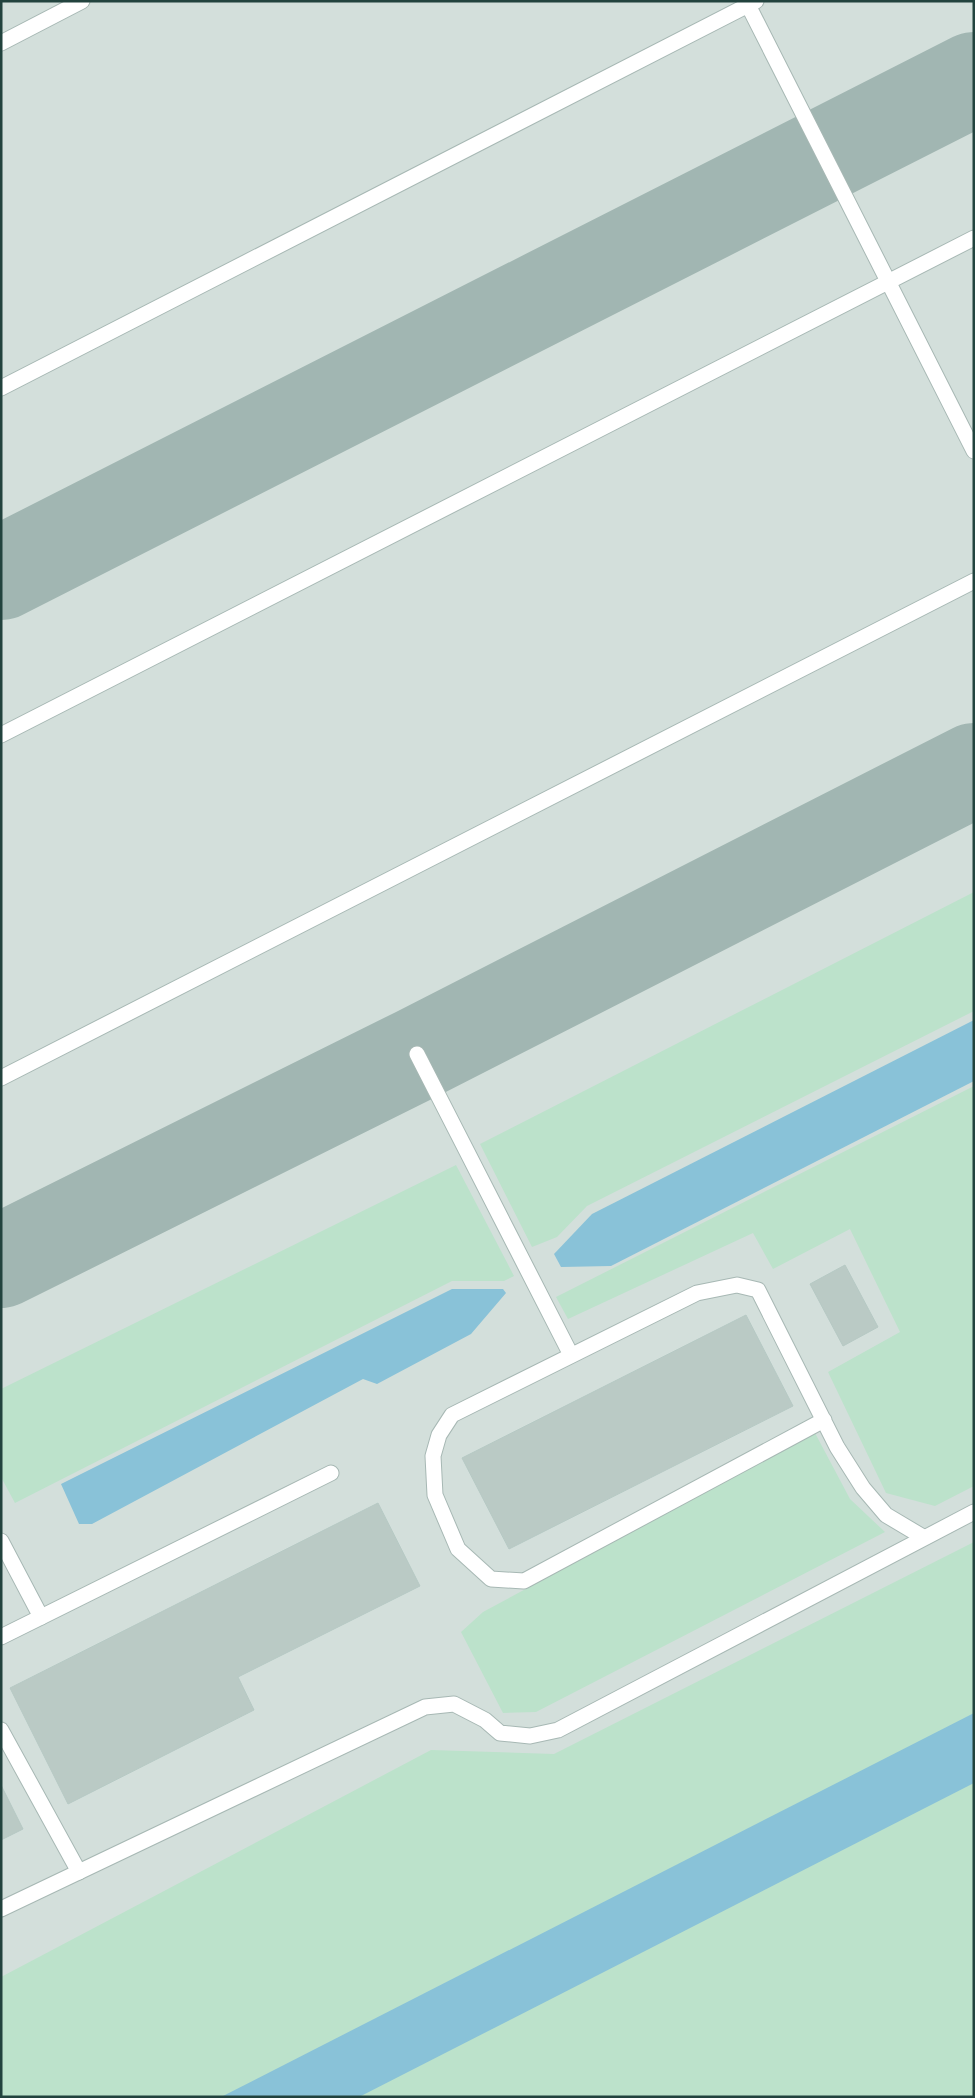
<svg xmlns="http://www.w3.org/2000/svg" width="975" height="2098" font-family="'Open Sans',sans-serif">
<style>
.built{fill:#d3dfdb}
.green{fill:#bce2cb}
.water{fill:#89c2d8}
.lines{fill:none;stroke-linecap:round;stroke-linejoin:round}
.taxiway{stroke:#a1b6b2;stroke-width:94}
.building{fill:#bacac5;stroke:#b6c9c4}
.minor-casing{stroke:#a7b8b4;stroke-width:17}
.minor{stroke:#fff;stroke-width:15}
</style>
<rect width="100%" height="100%" fill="#e5efec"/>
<rect class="built" x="1" y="1" width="973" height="2096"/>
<g class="green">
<path d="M974,892V1011L587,1206L557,1237L532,1247L480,1144Z"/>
<path d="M974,1086V1486L935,1506L886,1493L828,1372L900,1332L850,1229L773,1269L753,1233L568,1319L556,1297Z"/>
<path d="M456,1165L514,1276L504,1281H452L15,1503L1,1477V1389Z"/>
<path d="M815,1433L850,1499L885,1532L536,1712L503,1713L461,1632L483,1612Z"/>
<path d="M974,1542V2097H1V1977L431,1750L554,1754Z"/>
</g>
<g class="water">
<path d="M974,1020V1081L611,1266L561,1267L554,1254L592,1214Z"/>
<path d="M452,1289H503L506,1293L471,1334L377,1384L363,1379L92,1524H79L61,1484Z"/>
<path d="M974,1713V1783L359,2097H221Z"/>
</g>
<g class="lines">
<g class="taxiway">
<path d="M1,573L974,79"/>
<path d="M1,1261L417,1054L974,770"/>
</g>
</g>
<g class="building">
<path d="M845,1265L878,1327L843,1346L810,1284Z"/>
<path d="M746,1315L793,1406L509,1549L462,1458Z"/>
<path d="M378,1503L420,1586L238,1677L254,1710L68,1804L10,1688Z"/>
<path d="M1,1785L23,1829L1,1840Z"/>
</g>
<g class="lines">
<defs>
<g id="minor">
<path d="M746,1L974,451"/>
<path d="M1,43L82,1"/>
<path d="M1,388L756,1"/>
<path d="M1,735L974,238"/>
<path d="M417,1054L571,1355"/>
<path d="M1,1078L974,581"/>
<path d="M824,1420L524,1581L491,1579L458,1549L435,1495L433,1456L439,1435L452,1415L697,1293L737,1285L758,1290L837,1447L863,1488L886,1515L923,1537"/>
<path d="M1,1541L41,1617"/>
<path d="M1,1637L331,1473"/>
<path d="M1,1730L79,1872"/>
<path d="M1,1909L425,1707L454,1704L485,1720L500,1733L530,1736L558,1730L974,1512"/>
</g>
</defs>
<use href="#minor" class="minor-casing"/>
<use href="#minor" class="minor"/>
</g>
<rect width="975" height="2098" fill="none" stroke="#22433e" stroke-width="5"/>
</svg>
